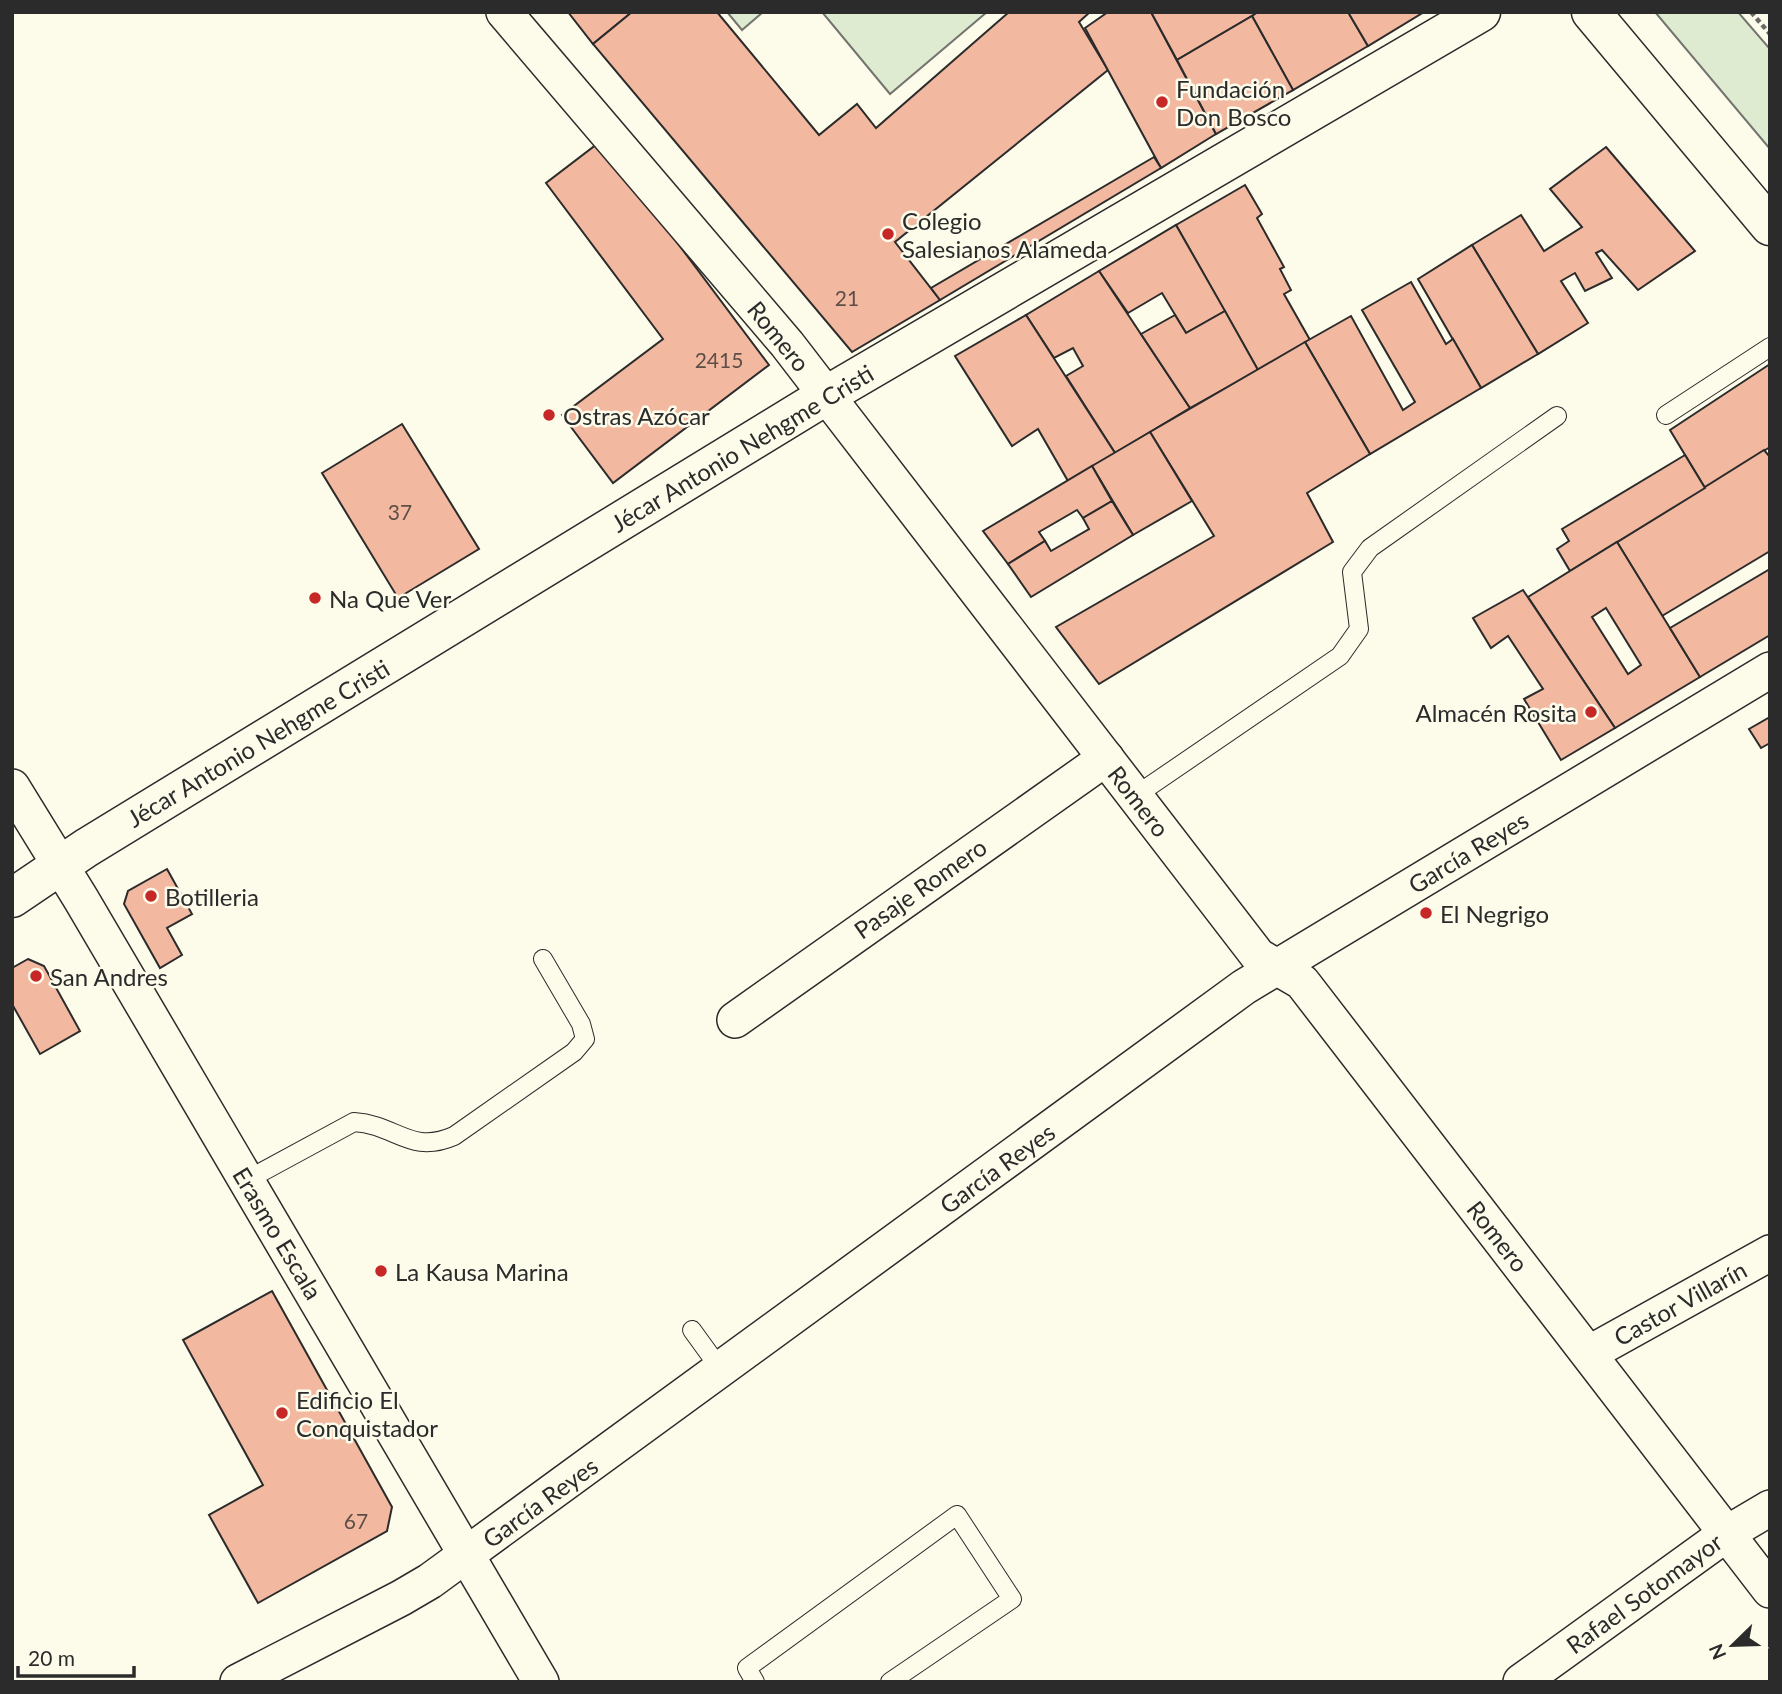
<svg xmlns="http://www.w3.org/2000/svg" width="1782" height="1694" font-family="Lato,sans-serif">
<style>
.green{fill:#deebd1;stroke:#74746e;stroke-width:2}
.building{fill:#f2b8a0;stroke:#2b2b2b;stroke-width:2;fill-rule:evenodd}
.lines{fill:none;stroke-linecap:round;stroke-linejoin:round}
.lane-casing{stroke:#2b2b2b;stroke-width:20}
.street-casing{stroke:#2b2b2b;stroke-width:38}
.secondary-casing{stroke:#2b2b2b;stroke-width:41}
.primary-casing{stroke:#2b2b2b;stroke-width:41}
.path{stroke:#6a6964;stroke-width:4.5;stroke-dasharray:5 3.5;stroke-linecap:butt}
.lane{stroke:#fdfbea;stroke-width:18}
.street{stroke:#fdfbea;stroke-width:35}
.secondary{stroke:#fdfbea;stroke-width:38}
.primary{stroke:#fdfbea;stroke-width:38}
.poi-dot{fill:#c62828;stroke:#fdfbea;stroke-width:2.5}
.labels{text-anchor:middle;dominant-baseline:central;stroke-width:5;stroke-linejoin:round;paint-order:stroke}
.number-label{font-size:21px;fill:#5d4e48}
.poi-label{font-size:24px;fill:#2b2b2b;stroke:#fdfbea;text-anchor:start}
.street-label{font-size:24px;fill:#2b2b2b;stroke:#fdfbea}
</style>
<rect width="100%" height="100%" fill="#fdfbea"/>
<g class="green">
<path d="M727,12H763L742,30Z"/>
<path d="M822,12H987L890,94Z"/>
<path d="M1655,12H1738L1770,49V149Z"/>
</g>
<g class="building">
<path d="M568,12H632L593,44Z"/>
<path d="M632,12H717L819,135L857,104L876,128L1009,12H1090L1079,22L1108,70L895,242L940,300L852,352L593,44Z"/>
<path d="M1108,12H1151L1216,134L1161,168L1085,28Z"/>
<path d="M1151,12H1259L1177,60Z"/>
<path d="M1258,12H1348L1368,46L1293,90L1252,16Z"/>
<path d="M1348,12H1424L1368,46Z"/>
<path d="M1252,16L1293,90L1216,134L1177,60Z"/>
<path d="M601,141L769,365L613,483L562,415L663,339L546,183Z"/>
<path d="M1606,147L1695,251L1638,290L1602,250L1596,253L1612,278L1585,291L1575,273L1561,281L1588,323L1538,354L1472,245L1521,215L1544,251L1582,227L1550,189Z"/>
<path d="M1154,157L1161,168L940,300L931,288Z"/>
<path d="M1245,185L1262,214L1257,218L1284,267L1280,269L1291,290L1284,294L1310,340L1258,370L1176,225Z"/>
<path d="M1176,225L1225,311L1186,333L1162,293L1128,313L1099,271Z"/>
<path d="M1472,245L1538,354L1481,388L1418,279Z"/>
<path d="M1099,271L1190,408L1115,453L1066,376L1083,366L1073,348L1054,358L1026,315Z"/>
<path d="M1411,282L1446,344L1453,339L1481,388L1370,454L1305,342L1351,316L1403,410L1415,402L1362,310Z"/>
<path d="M1225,311L1258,370L1190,408L1141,334L1175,315L1186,333Z"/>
<path d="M1026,315L1115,453L1068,481L1038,429L1012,446L955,356Z"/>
<path d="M1305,342L1370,454L1307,493L1333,542L1099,684L1056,627L1214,536L1150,432Z"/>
<path d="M1770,364V447L1705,488L1670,430Z"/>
<path d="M402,424L479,549L398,598L322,473Z"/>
<path d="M1150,432L1192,501L1133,535L1092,466Z"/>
<path d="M1764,450L1770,457V551L1662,616L1617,542Z"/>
<path d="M1685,455L1705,488L1570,571L1557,549L1569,541L1562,529Z"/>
<path d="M1092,466L1112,501L1083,518L1077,510L1039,532L1045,541L1008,564L983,531Z"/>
<path d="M1112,501L1133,535L1031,597L1008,564L1045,541L1051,551L1089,529L1083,518Z"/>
<path d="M1617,542L1700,677L1615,728L1528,597ZM1606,608L1641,665L1628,674L1592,617Z"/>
<path d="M1770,569V635L1700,677L1670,628Z"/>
<path d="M1523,590L1615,728L1561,760L1524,699L1543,689L1508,636L1491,648L1473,618Z"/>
<path d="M1770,717V743L1761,748L1749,729Z"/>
<path d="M167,869L192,914L167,928L182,955L160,968L124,904L128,891Z"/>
<path d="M28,959L44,966L80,1031L40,1054L12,1004V968Z"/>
<path d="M272,1291L392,1507L387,1531L258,1603L209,1515L263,1485L183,1340Z"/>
</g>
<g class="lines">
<defs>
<g id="lane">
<path d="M1666,415L1770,347"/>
<path d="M1135,796L1340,656L1359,629L1352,572L1370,548L1557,416"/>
<path d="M247,1180L354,1122C397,1125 410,1155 454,1136L574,1052L585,1039L581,1024L543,959"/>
<path d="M692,1330L721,1370"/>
<path d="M755,1682L747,1668L957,1515L1012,1599L890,1682"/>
</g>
<g id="street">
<path d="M504,12L787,344L1258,956L1302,982L1770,1590"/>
<path d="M12,787L81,899L541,1682"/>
<path d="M735,1020L1106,758"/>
<path d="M1590,1353L1770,1253"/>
<path d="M238,1682L401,1598L430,1581L1244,987L1770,670"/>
<path d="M1521,1682L1726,1534L1770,1508"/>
</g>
<path id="secondary" d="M12,898L86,848L827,395L1481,12"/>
<path id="primary" d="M1591,12L1770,226"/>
</defs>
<use href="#lane" class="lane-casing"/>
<use href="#street" class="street-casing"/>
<use href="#secondary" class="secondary-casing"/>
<use href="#primary" class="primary-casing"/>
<path class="path" d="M1751,12L1770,34"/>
<use href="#lane" class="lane"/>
<use href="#street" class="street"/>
<use href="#secondary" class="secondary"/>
<use href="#primary" class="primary"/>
</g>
<g class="poi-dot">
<circle cx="1162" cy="102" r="7"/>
<circle cx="888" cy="234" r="7"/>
<circle cx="549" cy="415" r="7"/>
<circle cx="315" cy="598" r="7"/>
<circle cx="1591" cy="712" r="7"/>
<circle cx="151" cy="896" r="7"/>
<circle cx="1426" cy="913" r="7"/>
<circle cx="36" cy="976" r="7"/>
<circle cx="381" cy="1271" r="7"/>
<circle cx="282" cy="1413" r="7"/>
</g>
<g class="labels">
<g class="number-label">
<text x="847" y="297">21</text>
<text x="719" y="359">2415</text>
<text x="400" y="511">37</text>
<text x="356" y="1520">67</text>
</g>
<g class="poi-label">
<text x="1176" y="88">Fundación<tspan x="1176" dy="28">Don Bosco</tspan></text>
<text x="902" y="220">Colegio<tspan x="902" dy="28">Salesianos Alameda</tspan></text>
<text x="563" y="415">Ostras Azócar</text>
<text x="329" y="598">Na Que Ver</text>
<text x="1577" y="712" text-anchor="end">Almacén Rosita</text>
<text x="165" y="896">Botilleria</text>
<text x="1440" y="913">El Negrigo</text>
<text x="50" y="976">San Andres</text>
<text x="395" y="1271">La Kausa Marina</text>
<text x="296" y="1399">Edificio El<tspan x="296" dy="28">Conquistador</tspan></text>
</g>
<g class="street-label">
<text transform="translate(779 336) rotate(51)">Romero</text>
<text transform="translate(742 448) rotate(-31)">Jécar Antonio Nehgme Cristi</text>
<text transform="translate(258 743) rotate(-31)">Jécar Antonio Nehgme Cristi</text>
<text transform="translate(1139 801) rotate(52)">Romero</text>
<text transform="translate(1468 852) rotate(-31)">García Reyes</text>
<text transform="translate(920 888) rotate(-35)">Pasaje Romero</text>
<text transform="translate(997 1168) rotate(-36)">García Reyes</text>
<text transform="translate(278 1233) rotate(59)">Erasmo Escala</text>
<text transform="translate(1498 1236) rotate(52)">Romero</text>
<text transform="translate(1680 1303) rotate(-29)">Castor Villarín</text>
<text transform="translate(540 1502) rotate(-36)">García Reyes</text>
<text transform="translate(1644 1593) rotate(-36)">Rafael Sotomayor</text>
</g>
</g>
<rect width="1782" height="1694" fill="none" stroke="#2b2b2b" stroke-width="28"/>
<g transform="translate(1733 1645) rotate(247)" stroke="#fdfbea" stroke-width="5" paint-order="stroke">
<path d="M0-5L12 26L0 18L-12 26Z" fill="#2b2b2b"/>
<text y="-10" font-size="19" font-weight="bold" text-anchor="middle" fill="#2b2b2b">N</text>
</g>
<path d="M18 1666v10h116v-10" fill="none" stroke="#2b2b2b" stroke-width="3.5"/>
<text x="28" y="1666" font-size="21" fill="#2b2b2b" stroke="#fdfbea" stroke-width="5" paint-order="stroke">20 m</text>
</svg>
